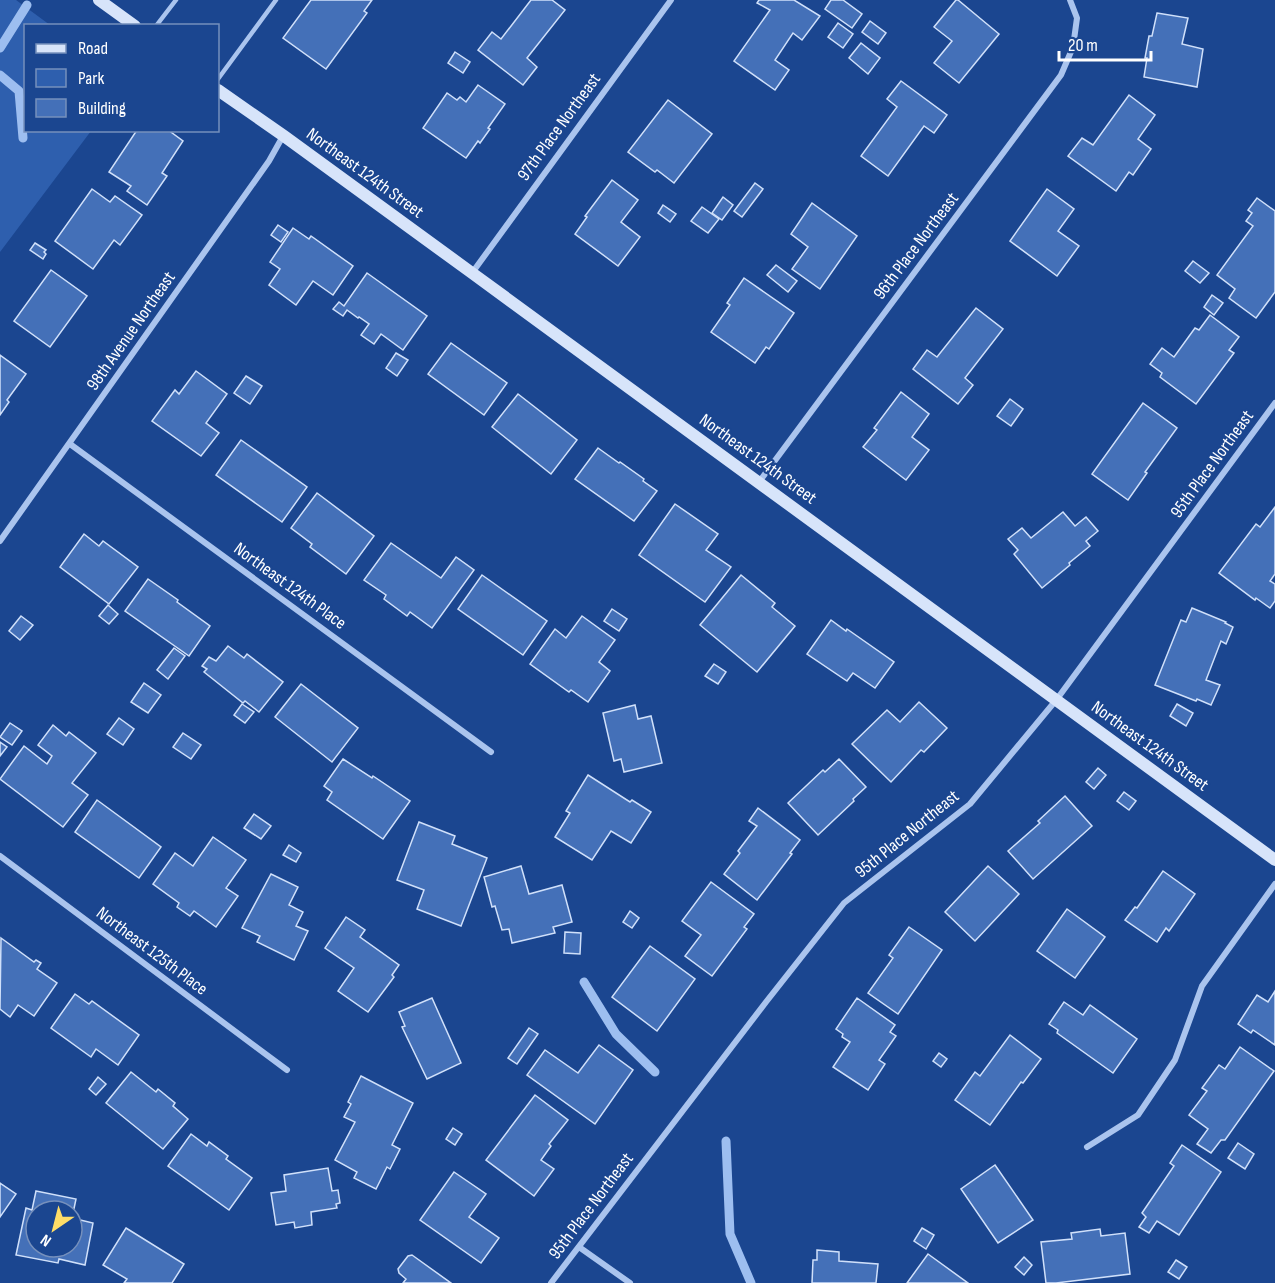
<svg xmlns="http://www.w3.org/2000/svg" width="1275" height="1283" font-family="'Sofia Sans Condensed',sans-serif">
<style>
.green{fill:#2e5fae}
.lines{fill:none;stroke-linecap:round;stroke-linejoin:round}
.stream{stroke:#9dbef0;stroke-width:9}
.building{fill:#4470b8;stroke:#d0e0fa;stroke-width:1.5}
.lane{stroke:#aac4ee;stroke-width:4.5}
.street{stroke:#aac4ee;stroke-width:6}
.secondary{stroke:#d7e4fa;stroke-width:12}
.labels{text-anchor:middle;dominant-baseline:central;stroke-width:4.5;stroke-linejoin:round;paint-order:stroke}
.street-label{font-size:18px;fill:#fff;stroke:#1b4690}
</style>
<rect width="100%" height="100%" fill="#1b4690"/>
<path class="green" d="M0,0H16L50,25L26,26V130L91,131L0,252Z"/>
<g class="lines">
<g class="stream">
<path d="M0,48L27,5"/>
<path d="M0,75L19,91L23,138"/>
<path d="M584,982L616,1034L655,1072"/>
<path d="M726,1141L730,1234L751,1283"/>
</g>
</g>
<g class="building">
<path d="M311,0H372L364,11L367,13L326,69L283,38Z"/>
<path d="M531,0H552L565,10L527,58L537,67L523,85L478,50L492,32L501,39Z"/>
<path d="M759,0H794L820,16L802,40L793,33L775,60L789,70L775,90L734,61L770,10L757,3Z"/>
<path d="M831,0H843L862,14L852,28L825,9Z"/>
<path d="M956,0H958L999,34L959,83L934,63L952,41L934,27Z"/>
<path d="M1157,13L1188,18L1182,44L1203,49L1197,87L1144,77L1147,58H1145L1149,36H1152Z"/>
<path d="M870,21L886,33L878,44L862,32Z"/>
<path d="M838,23L853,34L843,48L828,37Z"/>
<path d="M861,43L880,58L868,74L849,58Z"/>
<path d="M455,52L470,62L463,73L448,63Z"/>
<path d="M901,81L947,115L934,133L924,126L888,176L861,156L897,107L887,99Z"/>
<path d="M478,85L505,104L488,128L490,129L480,143L478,141L466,158L423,128L447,93L457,100L460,97L466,102Z"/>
<path d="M1129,95L1155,115L1138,139L1151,149L1133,175L1129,172L1116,191L1068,156L1082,138L1093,145Z"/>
<path d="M668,100L712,134L674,183L657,170L655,172L628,152Z"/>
<path d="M137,130H168L183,141L162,173L167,176L147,205L127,191L131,186L109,172Z"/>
<path d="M612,180L638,200L621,222L640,237L618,266L575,234L587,217L585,216Z"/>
<path d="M755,183L763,189L742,217L734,211Z"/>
<path d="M92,189L110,202L115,196L142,215L120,245L114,240L93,269L55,241Z"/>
<path d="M1047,189L1074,209L1058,231L1079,246L1057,276L1010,241Z"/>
<path d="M723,197L733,205L722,220L712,213Z"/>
<path d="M1257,198L1275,211V292L1256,318L1229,298L1235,289L1217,275L1253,226L1246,221L1252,213L1248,210Z"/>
<path d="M812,203L857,236L820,289L792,269L808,247L791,234Z"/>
<path d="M663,205L676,214L670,222L658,213Z"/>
<path d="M702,207L719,219L708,233L691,221Z"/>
<path d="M278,225L288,232L281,242L271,235Z"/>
<path d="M293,228L309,239L311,236L353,266L333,295L313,281L296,305L269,285L280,269L270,262Z"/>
<path d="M35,243L46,250L44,252L46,254L43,259L30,250Z"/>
<path d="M1193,261L1209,273L1200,283L1185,271Z"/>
<path d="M776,265L797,281L788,292L767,275Z"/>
<path d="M51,270L87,296L50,347L14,321Z"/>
<path d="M367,273L427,316L403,350L381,334L374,344L361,335L369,324L359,317L358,318L347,310L343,316L333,309L339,302L344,306Z"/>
<path d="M744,278L794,313L769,349L766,347L755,363L711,332L730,305L727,303Z"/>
<path d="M1212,295L1223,303L1214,315L1204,307Z"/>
<path d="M976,308L1003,329L965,378L973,385L958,404L913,369L927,350L937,357Z"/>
<path d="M1210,315L1239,337L1229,350L1234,353L1196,404L1160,377L1162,373L1150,364L1162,348L1174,357L1195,328L1199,330Z"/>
<path d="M451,343L507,383L484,415L428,374Z"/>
<path d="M396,353L408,360L397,376L386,368Z"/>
<path d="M0,355L26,374L7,400L9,402L0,415Z"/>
<path d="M196,371L227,394L206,423L219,433L201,456L152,421L175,390L179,394Z"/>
<path d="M246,376L262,386L250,404L234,393Z"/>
<path d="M901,392L929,414L912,437L929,450L906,480L863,447L877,430L874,428Z"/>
<path d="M518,394L577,440L551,474L492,427Z"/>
<path d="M1010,399L1023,409L1011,426L997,416Z"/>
<path d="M1143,403L1177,428L1145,472L1147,473L1128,500L1092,474Z"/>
<path d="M241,440L307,487L282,522L216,475Z"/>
<path d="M598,448L619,463L620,462L644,479L643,481L657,491L634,521L575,479Z"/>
<path d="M317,493L374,536L346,574L310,547L312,544L291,528Z"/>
<path d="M675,504L718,534L706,550L731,567L705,602L639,555Z"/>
<path d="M1275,507V574L1270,581L1275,584V601L1270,608L1256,598L1255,600L1219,573L1256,524L1260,527Z"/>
<path d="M1063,512L1075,526L1086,517L1098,531L1086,541L1090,546L1069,563L1070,565L1042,588L1014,554L1018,550L1008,539L1022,528L1031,538Z"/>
<path d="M84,534L99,546L103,541L138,567L109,604L60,567Z"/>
<path d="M391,543L441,578L456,557L474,570L432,628L410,612L407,616L384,599L386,595L364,580Z"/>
<path d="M482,575L547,621L523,655L458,609Z"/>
<path d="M741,575L775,603L772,607L795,626L757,672L700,625Z"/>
<path d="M148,579L178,600L177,602L210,626L189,656L125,611Z"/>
<path d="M108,605L118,614L109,624L99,616Z"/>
<path d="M1192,608L1226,622L1225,623L1233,627L1226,644L1221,641L1206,680L1220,685L1211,705L1197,699L1196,701L1155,685L1181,620L1186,622Z"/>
<path d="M612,609L627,619L619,631L604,621Z"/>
<path d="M21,616L33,625L20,640L9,631Z"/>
<path d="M582,616L615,640L599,662L610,671L588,702L571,690L569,692L530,664L555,629L566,638Z"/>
<path d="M831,620L846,631L847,629L894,662L875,688L853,673L847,681L807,654Z"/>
<path d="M228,646L244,658L247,654L283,682L259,712L245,701L243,703L204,672L207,669L202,666L209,657L216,661Z"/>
<path d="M174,648L185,656L168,679L157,670Z"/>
<path d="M714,664L726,672L718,684L705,676Z"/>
<path d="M144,683L161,695L148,713L131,702Z"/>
<path d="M301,684L358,728L332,762L275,717Z"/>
<path d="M919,702L947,728L924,752L921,750L891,782L852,744L887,710L900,722Z"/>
<path d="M242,704L254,712L245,723L234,715Z"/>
<path d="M1177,704L1193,713L1186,726L1170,716Z"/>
<path d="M635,705L638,719L651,716L662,763L624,772L621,759L614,761L603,713Z"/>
<path d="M119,718L134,729L123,745L107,734Z"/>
<path d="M10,723L22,731L12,745L0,737Z"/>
<path d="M53,725L66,736L69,732L96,753L72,783L88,795L63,827L0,779L24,746L47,764L52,756L38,745Z"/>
<path d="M183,733L201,745L191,759L173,747Z"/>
<path d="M0,742L7,747L0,756Z"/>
<path d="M343,759L372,778L373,776L410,801L383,839L327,800L332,792L324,786Z"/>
<path d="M839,759L866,787L853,799L854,801L818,835L788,803L823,770L825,772Z"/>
<path d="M1098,768L1106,775L1094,789L1086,782Z"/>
<path d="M588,775L630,802L632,800L651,812L631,843L611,831L592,860L555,837L570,813L566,811Z"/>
<path d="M1124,792L1136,801L1129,810L1117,801Z"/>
<path d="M1065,796L1092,826L1033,879L1008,851L1040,823L1038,821Z"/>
<path d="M97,800L161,847L139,878L75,832Z"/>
<path d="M758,808L800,840L790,853L792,854L757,900L724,874L740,853L738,851L757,826L749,821Z"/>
<path d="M254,814L271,826L261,839L244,828Z"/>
<path d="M419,822L455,836L452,844L487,858L461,926L417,909L424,890L397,880Z"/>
<path d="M213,837L246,860L226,888L238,896L216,927L194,911L190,916L177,907L179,903L153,884L175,853L193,866Z"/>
<path d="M289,845L301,853L296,862L283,855Z"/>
<path d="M521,866L529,894L562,885L572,922L553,927L555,933L512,943L509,929L502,930L495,906L492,907L484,877Z"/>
<path d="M988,866L1019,894L975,941L945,912Z"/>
<path d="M1163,871L1195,894L1169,931L1166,928L1157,942L1125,920L1135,907L1137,908Z"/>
<path d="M271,874L298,887L289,905L303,912L296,926L308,931L294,960L257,942L260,936L242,928Z"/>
<path d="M711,882L754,914L744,927L747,929L712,976L685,956L701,935L682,921Z"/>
<path d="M1067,909L1105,937L1075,978L1037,951Z"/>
<path d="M630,911L639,918L632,928L623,922Z"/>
<path d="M346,917L365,930L360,937L399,965L392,975L394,977L368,1012L338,991L354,968L325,948Z"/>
<path d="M909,927L942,950L898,1014L868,993L893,958L889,955Z"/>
<path d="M565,932L581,933L580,954L564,953Z"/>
<path d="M1,938L34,962L36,960L41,963L37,969L57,983L34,1016L18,1005L10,1017L0,1009Z"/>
<path d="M650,946L695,979L657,1031L612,997Z"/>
<path d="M1275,991V1045L1253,1030L1251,1033L1238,1024L1257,995L1268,1002Z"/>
<path d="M75,994L89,1004L92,1001L139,1035L118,1065L96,1049L91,1057L51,1028Z"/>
<path d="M432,998L461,1063L427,1079L402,1027L405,1026L399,1012Z"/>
<path d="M857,998L895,1025L890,1032L896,1036L879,1060L885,1064L868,1090L833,1067L850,1042L842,1037L843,1034L836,1029Z"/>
<path d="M1064,1002L1083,1015L1090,1005L1137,1039L1113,1073L1057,1033L1058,1030L1049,1024Z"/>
<path d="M529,1028L538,1034L517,1064L508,1058Z"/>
<path d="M1010,1035L1041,1059L1023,1083L1021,1082L990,1125L955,1100L975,1072L980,1076Z"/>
<path d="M599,1045L633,1070L595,1124L527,1075L545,1050L578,1073Z"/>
<path d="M1240,1047L1274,1071L1225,1140H1221L1211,1153L1197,1144L1208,1129L1189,1115L1207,1091L1202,1088L1219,1065L1225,1069Z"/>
<path d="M939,1053L947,1059L941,1067L933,1061Z"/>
<path d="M131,1072L156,1092L158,1089L175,1103L173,1106L188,1119L163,1149L106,1103Z"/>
<path d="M361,1076L413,1103L392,1145L400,1149L390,1169L387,1167L376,1189L354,1178L357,1172L335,1160L355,1122L344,1117L351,1104L348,1102Z"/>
<path d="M98,1077L106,1084L96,1095L89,1089Z"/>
<path d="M535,1095L568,1120L549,1144L551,1146L541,1160L554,1169L534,1196L486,1160Z"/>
<path d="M453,1128L462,1134L455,1145L446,1139Z"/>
<path d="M191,1134L207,1146L209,1142L228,1156L226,1159L252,1178L229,1210L168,1166Z"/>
<path d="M1238,1143L1254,1154L1245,1169L1228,1158Z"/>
<path d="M1182,1145L1221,1172L1179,1235L1157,1221L1149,1233L1139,1227L1146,1217L1142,1213L1174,1166L1170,1163Z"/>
<path d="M995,1165L1033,1220L998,1243L961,1189Z"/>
<path d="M328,1168L332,1191L338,1190L340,1203L336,1204L337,1208L311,1212L312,1225L295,1228L294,1222L276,1225L271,1193L286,1191L284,1175Z"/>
<path d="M454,1172L486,1194L469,1217L499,1238L481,1263L420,1220Z"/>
<path d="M0,1183L16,1194L0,1217Z"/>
<path d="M36,1191L76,1199L72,1218V1211H36V1247H72V1218L93,1223L85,1265L59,1259L58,1263L16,1255L26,1208L32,1210Z"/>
<path d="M126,1228L184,1264L172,1283H124L127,1279L103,1265Z"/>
<path d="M922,1228L934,1235L926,1249L914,1241Z"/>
<path d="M1100,1229L1101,1236L1125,1233L1130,1274L1056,1283H1046L1041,1242L1072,1239L1071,1233Z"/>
<path d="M817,1250L839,1252V1261L878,1264L876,1283H812L813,1260H817Z"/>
<path d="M928,1254L968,1283H907Z"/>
<path d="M412,1255L451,1283H403L406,1279L399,1273L398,1269L408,1256Z"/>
<path d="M1024,1257L1032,1265L1024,1275L1015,1267Z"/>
<path d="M1176,1260L1187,1267L1179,1279L1168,1272Z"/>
</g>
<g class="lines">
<g class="lane">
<path d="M156,26L176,0"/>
<path d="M218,79L276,0"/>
</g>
<g class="street">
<path d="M472,273L671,0"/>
<path d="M70,444L491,752"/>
<path d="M759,482L1061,75L1073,47L1077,18L1070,0"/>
<path d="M0,541L269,161L283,136"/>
<path d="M0,856L287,1070"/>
<path d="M1087,1147L1138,1115L1175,1060L1202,986L1275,884"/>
<path d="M579,1247L630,1283"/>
<path d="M551,1283L766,1002L844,903L970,804L1057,699L1275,403"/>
</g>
<g class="secondary">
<path d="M99,0L135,26"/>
<path d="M218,90L284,136L472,273L1275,860"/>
</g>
</g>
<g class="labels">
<g class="street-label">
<text transform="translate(559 127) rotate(-54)">97th Place Northeast</text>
<text transform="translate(365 173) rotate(36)">Northeast 124th Street</text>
<text transform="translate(916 246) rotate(-53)">96th Place Northeast</text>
<text transform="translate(131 331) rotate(-55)">98th Avenue Northeast</text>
<text transform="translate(758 459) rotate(36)">Northeast 124th Street</text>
<text transform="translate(1212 464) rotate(-54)">95th Place Northeast</text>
<text transform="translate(290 586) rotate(36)">Northeast 124th Place</text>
<text transform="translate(1150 746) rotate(36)">Northeast 124th Street</text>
<text transform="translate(907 834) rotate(-39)">95th Place Northeast</text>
<text transform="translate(152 951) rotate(37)">Northeast 125th Place</text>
<text transform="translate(591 1206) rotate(-53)">95th Place Northeast</text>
</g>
</g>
<rect x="24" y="24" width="195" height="108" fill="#1b4690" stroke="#7690bc" stroke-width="1.5"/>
<rect x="36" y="44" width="30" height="9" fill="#d7e4fa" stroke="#7690bc" stroke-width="1.5"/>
<text x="78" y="54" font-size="18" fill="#ffffff">Road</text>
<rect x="36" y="69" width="30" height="18" fill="#2e5fae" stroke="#7690bc" stroke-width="1.5"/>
<text x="78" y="84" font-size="18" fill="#ffffff">Park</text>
<rect x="36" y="99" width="30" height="18" fill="#4470b8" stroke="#7690bc" stroke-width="1.5"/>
<text x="78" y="114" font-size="18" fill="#ffffff">Building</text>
<g transform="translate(54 1229) rotate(215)"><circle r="28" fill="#1b4690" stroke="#7690bc" stroke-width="1.5"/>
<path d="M0-4.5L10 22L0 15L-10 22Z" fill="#ffdd67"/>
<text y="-9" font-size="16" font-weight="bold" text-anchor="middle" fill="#ffffff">N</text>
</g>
<path d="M1059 51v9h92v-9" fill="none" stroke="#ffffff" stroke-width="3"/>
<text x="1068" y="51" font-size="18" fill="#ffffff" stroke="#1b4690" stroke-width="4.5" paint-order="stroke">20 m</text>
</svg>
